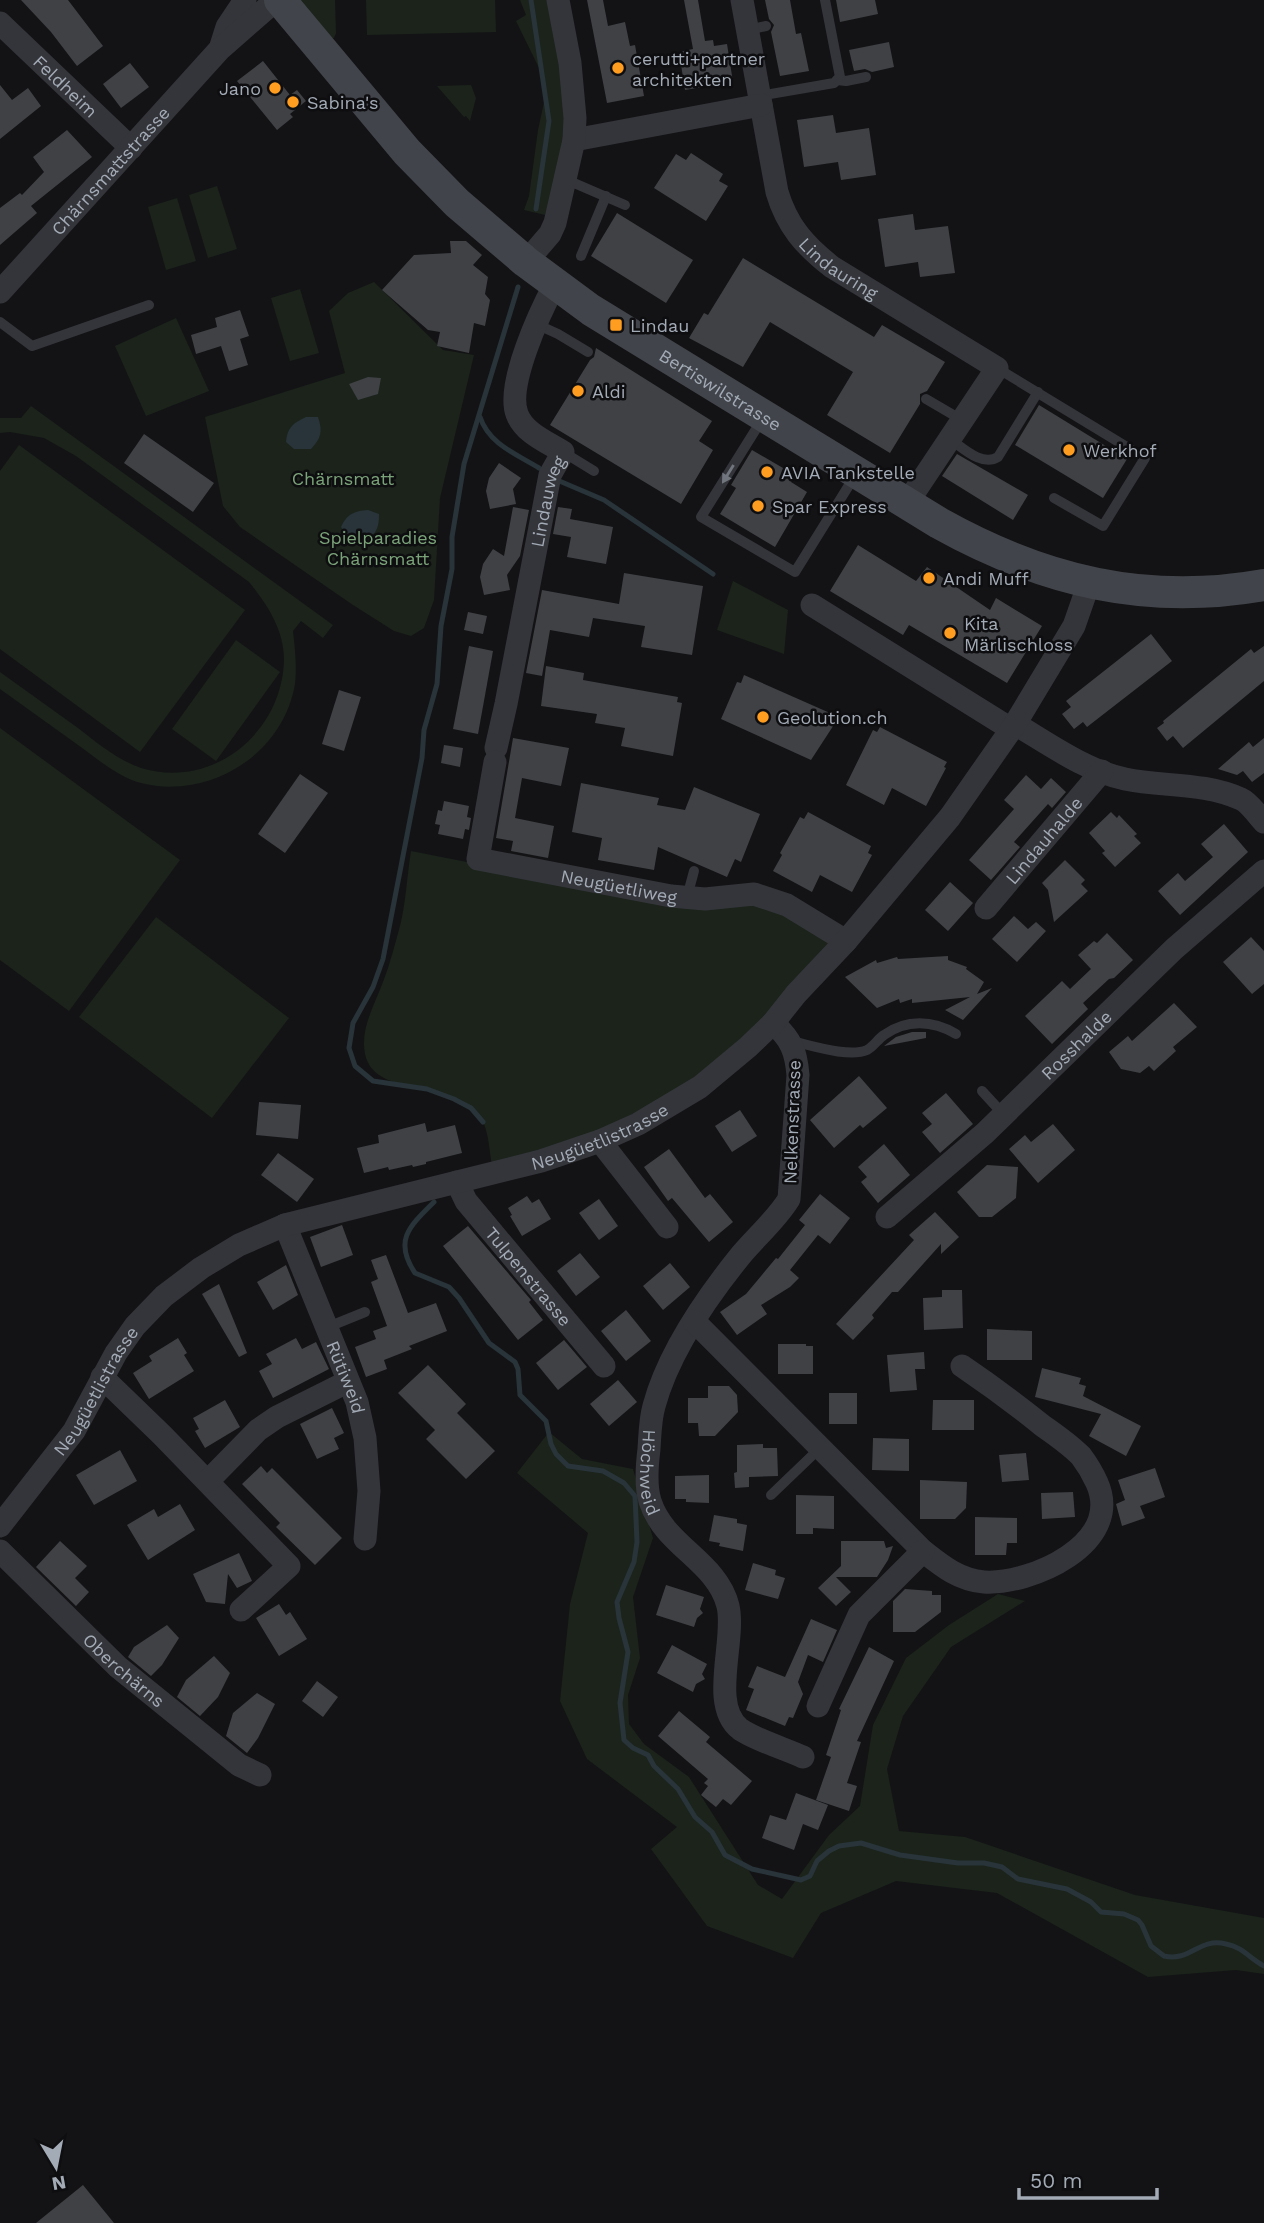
<svg xmlns="http://www.w3.org/2000/svg" width="1264" height="2223" font-family="'Work Sans',sans-serif">
<style>
.green{fill:#1b231b}
.water{fill:#283439}
.lines{fill:none;stroke-linecap:round;stroke-linejoin:round}
.stream{stroke:#283439;stroke-width:5}
.building{fill:#3f4145}
.service{stroke:#34353a;stroke-width:10}
.minor{stroke:#34353a;stroke-width:23}
.secondary{stroke:#41444a;stroke-width:32}
.oneway{fill:#71767e}
.poi-dot{fill:#ff9d21;stroke:#0e0e10;stroke-width:2.5}
.labels{text-anchor:middle;dominant-baseline:central;stroke-width:5;stroke-linejoin:round;paint-order:stroke}
.poi-label{font-size:18px;fill:#a3abb6;stroke:#0e0e10;text-anchor:start}
.street-label{font-size:18px;fill:#a3abb6;stroke:#0e0e10}
.park-label{font-size:18px;fill:#7ba379;stroke:#0e0e10}
</style>
<rect width="100%" height="100%" fill="#131315"/>
<g class="green">
<path d="M300,0H335L336,33L334,38H331Z"/>
<path d="M366,0H495L496,32L367,35Z"/>
<path d="M520,0H550C555,28 563,58 565,86C568,126 558,177 545,215L524,210L529,196L538,130L546,93L540,70L516,21L526,15Z"/>
<path d="M471,85L476,98L470,121L466,116L464,117L437,86Z"/>
<path d="M217,186L237,249L208,258L189,195Z"/>
<path d="M177,198L196,261L166,270L148,207Z"/>
<path d="M374,282L443,350L474,355L440,498L434,600L424,628L411,636L394,631L353,605L240,527L223,506L205,417L345,373L329,311L348,293Z"/>
<path d="M300,289L319,353L290,361L271,298Z"/>
<path d="M176,318L209,391L146,416L115,346Z"/>
<path d="M31,406L333,625L323,638L301,621L293,631C295,649 297,666 295,684C283,756 206,802 137,782C116,775 96,758 78,745C52,726 26,708 0,689V672C26,691 52,709 78,728C97,743 118,760 141,768C213,790 283,732 284,659C284,630 267,604 249,582L76,456L44,438L10,432L0,433V418H21Z"/>
<path d="M19,445L245,610L140,752L0,649V471Z"/>
<path d="M733,581L788,610L784,654L717,630Z"/>
<path d="M236,640L280,672L216,761L172,729Z"/>
<path d="M0,728L180,860L69,1011L0,960Z"/>
<path d="M411,851L695,907L767,905L828,938V945L745,1038L677,1091L596,1133L492,1165C489,1150 489,1131 481,1118C457,1076 375,1101 365,1054C360,1029 374,1006 383,982C390,964 395,944 400,926C406,902 407,875 411,851Z"/>
<path d="M156,917L289,1018L212,1118L79,1017Z"/>
<path d="M549,1432L582,1459L633,1469L653,1538L633,1597L640,1658L628,1695L629,1724L644,1744L689,1777L758,1885L782,1899L829,1835L860,1806L873,1725L906,1658L949,1625L998,1594L1025,1601L951,1647L903,1716L887,1769L899,1831L965,1837L1135,1895L1264,1918V1974L1236,1970L1148,1977L997,1893L896,1881L821,1913L793,1958L707,1926L651,1849L677,1827L587,1759L560,1701L570,1604L588,1533L517,1473Z"/>
</g>
<g class="water">
<path d="M306,417H318C323,432 321,438 311,449H294L286,442C287,428 293,423 306,417Z"/>
<path d="M368,510L379,514C379,529 376,534 363,542L347,537L341,527C347,514 354,511 368,510Z"/>
</g>
<g class="lines">
<g class="stream">
<path d="M531,0L549,121L536,209"/>
<path d="M480,417C489,444 516,454 539,468"/>
<path d="M557,480L604,500L713,574"/>
<path d="M483,1122L471,1108L454,1099L427,1089L373,1081L355,1066L349,1048L353,1023L373,987L383,959L422,758L424,730L437,684L441,626L452,569V537L464,464L518,287"/>
<path d="M434,1202C410,1226 393,1240 415,1273L449,1287L459,1298L489,1343L515,1362L518,1369L520,1395L546,1421L551,1444L556,1454L568,1466L603,1471L624,1483L635,1496L637,1542L634,1562L617,1602L619,1618L628,1652L620,1703L624,1740L633,1748L648,1755L654,1766L678,1789L695,1817L712,1832L725,1855L752,1869L801,1880L810,1876L817,1861L829,1851L839,1846L861,1843L900,1855L958,1863H984L1002,1867L1018,1879L1067,1889L1091,1902L1101,1912L1124,1914L1138,1920L1142,1925L1151,1946L1164,1956C1191,1962 1199,1937 1226,1944C1243,1947 1250,1959 1264,1966"/>
</g>
</g>
<g class="building">
<path d="M21,0H68L103,46L77,66L51,32Z"/>
<path d="M587,0H603L608,26L625,22L630,46L635,45L644,96L607,103Z"/>
<path d="M684,0H698L705,41L713,40L714,46L727,44L733,82L685,90L679,52L693,49Z"/>
<path d="M765,0H790L796,34L801,33L809,71L780,76L771,32L774,25L769,19Z"/>
<path d="M836,0H875L878,14L840,22Z"/>
<path d="M889,42L894,67L872,72L865,69L854,71L849,50Z"/>
<path d="M263,61L290,95L297,90L306,101L290,114L293,117L277,130L237,81Z"/>
<path d="M130,63L149,87L121,108L103,84Z"/>
<path d="M0,85L12,100L28,88L41,106L0,139Z"/>
<path d="M833,115L836,133L869,128L876,175L841,180L838,162L804,167L797,120Z"/>
<path d="M67,130L92,157L31,206L37,213L0,245V208L20,193L22,195L44,172L33,157Z"/>
<path d="M691,153L723,174L719,181L728,186L706,221L654,188L676,154L686,160Z"/>
<path d="M617,213L693,260L666,303L591,256Z"/>
<path d="M913,214L915,230L948,226L955,273L920,277L918,262L885,267L878,219Z"/>
<path d="M450,241H466L482,255L473,265L488,277L485,294L490,300L485,326L474,323L469,353L437,346L440,332L428,330L382,290L414,255L451,253Z"/>
<path d="M743,258L874,337L882,325L945,362L927,391L920,394V404L890,453L827,415L853,372L770,322L743,367L689,338L704,313L708,315Z"/>
<path d="M240,310L249,336L240,339L248,365L229,371L221,346L196,354L191,335L217,327L215,318Z"/>
<path d="M596,348L712,421L699,441L713,450L681,504L550,425L590,360L594,357Z"/>
<path d="M368,377L381,378L378,394L358,400L349,384Z"/>
<path d="M1039,405L1127,459L1103,498L1015,445Z"/>
<path d="M144,434L214,483L193,512L124,463Z"/>
<path d="M752,450L795,475L791,482L807,492L775,547L720,514L736,488L731,485Z"/>
<path d="M957,454L1028,495L1013,520L942,476Z"/>
<path d="M499,463L521,478L513,489L516,504L490,509L486,491L489,478Z"/>
<path d="M513,507L529,510L520,556L507,575L510,590L484,595L480,577L483,564L493,549L504,556Z"/>
<path d="M558,507L572,509L570,519L613,527L606,564L567,557L571,537L553,534Z"/>
<path d="M858,545L916,581L927,567L990,610L996,598L1042,626L1007,683L909,625L903,635L830,591Z"/>
<path d="M624,573L703,586L692,655L641,647L645,626L593,618L589,637L550,630L542,676L526,673L542,590L619,604Z"/>
<path d="M468,612L487,616L483,634L464,630Z"/>
<path d="M1151,634L1172,661L1087,727L1083,722L1074,729L1062,714L1071,707L1066,701Z"/>
<path d="M469,646L493,651L478,734L453,729Z"/>
<path d="M1264,646V681L1183,748L1173,736L1167,741L1157,728L1164,723L1163,721L1251,649L1254,653Z"/>
<path d="M546,666L584,673L583,680L678,697L677,702L682,703L673,756L621,746L625,728L595,723L597,714L541,706Z"/>
<path d="M744,675L839,717L811,760L721,719L737,682L741,683Z"/>
<path d="M339,690L361,697L344,751L322,744Z"/>
<path d="M880,727L947,762L944,767L946,768L926,806L892,788L884,805L846,785L873,730L877,732Z"/>
<path d="M513,738L569,748L561,786L522,778L515,818L554,826L548,858L511,851L513,841L496,838Z"/>
<path d="M1264,738V773L1252,782L1243,771L1237,775L1218,769L1249,742L1253,747Z"/>
<path d="M444,745L463,748L460,767L441,763Z"/>
<path d="M300,774L328,793L285,853L258,834Z"/>
<path d="M1026,775L1041,789L1051,778L1066,792L1052,808L1048,804L1014,842L1020,847L991,880L969,860L1014,809L1004,800Z"/>
<path d="M581,783L659,798L657,805L685,810L694,787L760,814L741,862L735,859L727,877L658,847L654,870L598,860L602,838L572,832Z"/>
<path d="M444,801L469,806L467,817L471,818L469,830L465,829L463,839L438,834L440,825L435,824L438,810L442,811Z"/>
<path d="M808,812L871,846L868,853L872,855L852,892L820,875L812,892L773,871L782,855L780,853L800,817L804,819Z"/>
<path d="M1111,812L1117,818L1119,815L1137,834L1134,836L1141,843L1115,867L1102,853L1105,851L1089,833Z"/>
<path d="M1224,824L1248,852L1180,915L1158,891L1178,873L1185,881L1213,857L1201,844Z"/>
<path d="M1065,860L1085,880L1081,884L1088,891L1054,922L1048,890L1042,883Z"/>
<path d="M950,882L973,903L948,931L925,910Z"/>
<path d="M1014,916L1028,929L1036,922L1046,931L1017,962L992,939Z"/>
<path d="M1107,933L1133,960L1114,978L1109,979L1083,1003L1088,1009L1052,1044L1025,1016L1062,981L1070,989L1091,969L1078,955L1094,941L1097,943Z"/>
<path d="M1251,937L1264,951V984L1252,994L1223,962Z"/>
<path d="M948,956V960L967,967L966,969L984,982L977,994L992,988L963,1020L945,1010L970,997L912,1003V999L900,1003L899,999L877,1008L845,977L876,960L877,963L897,957L898,959Z"/>
<path d="M1174,1003L1197,1027L1173,1047L1176,1051L1154,1071L1149,1066L1140,1073L1121,1069L1109,1052L1128,1036L1132,1041Z"/>
<path d="M912,1032H926V1038L884,1046L896,1037Z"/>
<path d="M859,1076L887,1108L863,1128L860,1125L834,1148L810,1120Z"/>
<path d="M946,1093L973,1124L940,1153L922,1132L932,1124L922,1113Z"/>
<path d="M259,1102L301,1105L298,1139L256,1135Z"/>
<path d="M740,1110L757,1136L732,1152L715,1126Z"/>
<path d="M425,1123L427,1132L455,1125L462,1153L426,1162V1164L413,1167L412,1165L389,1170L388,1167L364,1173L357,1148L379,1143L378,1135Z"/>
<path d="M1053,1124L1075,1150L1038,1183L1009,1149L1025,1135L1031,1142Z"/>
<path d="M884,1144L910,1175L878,1203L861,1182L867,1177L858,1167Z"/>
<path d="M669,1149L705,1198L710,1194L733,1222L709,1242L672,1198L668,1201L644,1167Z"/>
<path d="M278,1153L314,1179L297,1202L261,1175Z"/>
<path d="M987,1165L1018,1167L1016,1198L992,1217H979L957,1192Z"/>
<path d="M820,1194L850,1218L830,1244L818,1235L790,1270L799,1278L790,1287L761,1305L767,1314L737,1335L720,1312L746,1294L776,1258L778,1259L805,1225L799,1220Z"/>
<path d="M527,1196L532,1203L539,1199L551,1219L522,1236L510,1216L512,1215L508,1208Z"/>
<path d="M599,1199L618,1226L599,1240L579,1213Z"/>
<path d="M935,1212L959,1237L941,1254V1244L898,1292H892L872,1315L874,1318L853,1340L836,1324L914,1240L909,1235Z"/>
<path d="M342,1225L353,1255L321,1267L310,1237Z"/>
<path d="M468,1226L531,1300L529,1302L543,1320L518,1340L443,1246Z"/>
<path d="M580,1253L600,1277L576,1296L557,1271Z"/>
<path d="M386,1255L408,1313L436,1303L447,1331L409,1346L412,1349L384,1360L387,1369L366,1377L355,1347L376,1339L373,1331L387,1326L371,1282L378,1279L371,1260Z"/>
<path d="M670,1263L690,1287L663,1310L643,1286Z"/>
<path d="M286,1265L298,1295L273,1310L257,1282Z"/>
<path d="M219,1284L247,1353L239,1357L202,1294Z"/>
<path d="M942,1290H962L963,1328L924,1330L923,1298L942,1297Z"/>
<path d="M626,1310L651,1341L626,1361L601,1331Z"/>
<path d="M987,1329L1032,1331V1360H987Z"/>
<path d="M178,1338L187,1353L184,1355L194,1371L149,1399L133,1373L152,1361L149,1356Z"/>
<path d="M296,1338L302,1349L316,1342L329,1369L273,1398L259,1371L272,1364L266,1354Z"/>
<path d="M564,1340L587,1367L558,1390L536,1363Z"/>
<path d="M778,1344H806V1346H813V1374H778Z"/>
<path d="M924,1352L925,1369H915L917,1390L890,1392L887,1355Z"/>
<path d="M428,1365L466,1404L457,1413L495,1451L466,1479L426,1439L435,1430L398,1393Z"/>
<path d="M1042,1368L1081,1378L1079,1384L1086,1386L1083,1396L1141,1426L1126,1456L1089,1436L1101,1414L1035,1397Z"/>
<path d="M618,1380L637,1402L609,1426L590,1404Z"/>
<path d="M708,1386H729L737,1395L738,1412L715,1436H699L698,1423H688V1398H708Z"/>
<rect x="829" y="1393" width="28" height="31"/>
<path d="M225,1400L240,1427L205,1448L195,1431L199,1429L193,1418Z"/>
<path d="M933,1400H974V1430H932Z"/>
<path d="M332,1408L344,1433L334,1438L339,1449L317,1459L300,1424Z"/>
<path d="M873,1438L909,1439V1471L872,1470Z"/>
<path d="M763,1444V1448H777L778,1476L749,1477V1487L735,1488L734,1473L737,1472V1445Z"/>
<path d="M120,1450L137,1481L94,1505L76,1475Z"/>
<path d="M1026,1453L1029,1480L1002,1482L999,1455Z"/>
<path d="M261,1466L267,1473L272,1468L342,1538L315,1565L276,1527L280,1523L242,1484Z"/>
<path d="M1155,1468L1165,1497L1140,1506L1145,1518L1122,1526L1116,1504L1125,1500L1118,1480Z"/>
<path d="M709,1475V1503L686,1502V1499H675V1476Z"/>
<path d="M920,1480L967,1482L966,1508L955,1519H920Z"/>
<path d="M1073,1492L1075,1517L1042,1519L1041,1493Z"/>
<path d="M796,1495L834,1496V1529L813,1528V1534H796Z"/>
<path d="M180,1504L195,1530L148,1560L127,1525L154,1509L158,1517Z"/>
<path d="M714,1515L737,1519V1523L747,1525L743,1551L719,1546L720,1543L709,1541Z"/>
<path d="M975,1517L1017,1518V1543H1007L1006,1555H975Z"/>
<path d="M60,1541L87,1566L75,1578L89,1592L76,1606L36,1567Z"/>
<path d="M841,1541H884L886,1548L893,1546L888,1560L877,1577H836L851,1592L836,1606L818,1588L841,1566Z"/>
<path d="M239,1553L252,1581L237,1588L228,1574L225,1604L206,1602L193,1574Z"/>
<path d="M753,1563L776,1570L775,1575L785,1578L778,1599L745,1590Z"/>
<path d="M666,1585L704,1597L700,1609L703,1613L697,1618L694,1627L656,1615Z"/>
<path d="M905,1589L932,1591V1595H941V1612L915,1632H893V1601Z"/>
<path d="M279,1604L286,1615L290,1612L307,1639L279,1656L256,1618Z"/>
<path d="M811,1619L837,1630L823,1662L808,1655L798,1682L803,1694L793,1718L789,1717L785,1726L746,1710L754,1689L748,1687L757,1666L785,1677Z"/>
<path d="M167,1625L179,1638L162,1665L151,1676L128,1657L134,1647Z"/>
<path d="M672,1645L707,1664L702,1674L705,1679L696,1684L693,1692L657,1673Z"/>
<path d="M869,1647L894,1661L857,1741L861,1742L847,1783L857,1786L849,1811L816,1800L831,1757L826,1755L841,1710L839,1709Z"/>
<path d="M214,1656L230,1673L218,1697L200,1716L177,1697L186,1680Z"/>
<path d="M317,1681L338,1697L323,1717L302,1701Z"/>
<path d="M257,1693L275,1704L258,1738L247,1753L226,1736L233,1713Z"/>
<path d="M679,1711L710,1737L706,1742L752,1781L731,1805L723,1799L716,1807L701,1795L708,1786L704,1783L708,1779L658,1736Z"/>
<path d="M796,1793L828,1805L818,1830L803,1824L794,1850L762,1838L770,1815L786,1820Z"/>
<path d="M83,2185L114,2223H36Z"/>
</g>
<g class="lines">
<g class="service">
<path d="M748,30L766,26"/>
<path d="M837,80L846,81L866,77"/>
<path d="M759,96L834,83L840,77L825,0"/>
<path d="M566,182L574,183L625,205"/>
<path d="M581,256L606,196"/>
<path d="M0,322L32,346L149,305"/>
<path d="M536,324L558,334L588,352"/>
<path d="M997,368L1145,458L1103,526L1054,498"/>
<path d="M926,399L962,420"/>
<path d="M763,418L701,517L795,572L856,474"/>
<path d="M950,439C963,448 982,467 998,457L1038,392"/>
<path d="M563,452L594,471"/>
<path d="M687,897L694,871"/>
<path d="M791,1041C810,1045 849,1058 867,1050C873,1047 878,1039 884,1035C906,1019 933,1020 956,1034"/>
<path d="M982,1091L1004,1115"/>
<path d="M328,1327L365,1312"/>
<path d="M771,1495L820,1448"/>
</g>
<g class="minor">
<path id="s1" d="M742,0L777,192C787,226 805,246 832,267L997,368L907,503"/>
<path id="s2" d="M0,23L131,148"/>
<path d="M221,46L227,27L245,0"/>
<path d="M574,140L761,105"/>
<path d="M526,262L550,234L555,223L574,140L575,118L570,63L558,0"/>
<path id="s3" d="M0,292L220,49L276,0"/>
<path d="M812,605L1011,729"/>
<path d="M1015,724C1049,744 1086,771 1125,779C1163,787 1203,782 1241,799C1250,803 1257,815 1264,822"/>
<path id="s4" d="M496,748L506,704L550,475L563,452C547,442 524,433 517,414C506,385 540,312 555,284"/>
<path id="s5" d="M495,762L478,859L671,896L705,899L754,894L787,905L846,941"/>
<path id="s6" d="M986,908L1102,771"/>
<path id="s7" d="M773,1023C791,1039 796,1051 798,1075L789,1199C776,1220 757,1236 741,1255C707,1297 668,1354 654,1406C650,1420 650,1435 649,1449C647,1465 645,1485 650,1501C664,1546 717,1561 728,1606C736,1641 709,1705 740,1729C751,1738 788,1750 803,1757"/>
<path d="M600,1141L667,1227"/>
<path id="s8" d="M457,1182L466,1201L604,1366"/>
<path id="s9" d="M887,1217L985,1133L1174,949L1264,871"/>
<path id="s10" d="M285,1225L357,1402L365,1438L369,1491L365,1539"/>
<path d="M694,1321L923,1551C942,1566 959,1580 984,1582C1030,1585 1124,1544 1097,1483C1093,1474 1087,1464 1081,1456C1070,1445 1056,1435 1043,1426C1017,1405 990,1385 962,1366"/>
<path d="M102,1377L162,1435L289,1566L241,1610"/>
<path d="M208,1481L258,1430L277,1417L339,1386"/>
<path id="s11" d="M0,1526L74,1431L116,1353L135,1326L164,1296L201,1268L239,1245L285,1225L541,1161L600,1141L638,1124L700,1087L748,1047L773,1023L796,994L846,941L950,817L1015,724L1074,626L1089,583"/>
<path id="s12" d="M0,1551L118,1667L239,1765L260,1775"/>
<path d="M818,1706L859,1615L923,1551"/>
</g>
<path class="secondary" id="s13" d="M280,0L407,152L457,203L526,262L591,310L939,523C1043,581 1146,606 1264,585"/>
</g>
<defs><path id="oneway-solid" d="M-6-.8H1V-3.2L6.5 0L1 3.2V.8H-6Z" transform="scale(1.75)"/></defs>
<use class="oneway" href="#oneway-solid" transform="translate(728 474) rotate(122)"/>
<g class="poi-dot">
<circle cx="618" cy="68" r="7"/>
<circle cx="275" cy="88" r="7"/>
<circle cx="293" cy="102" r="7"/>
<rect x="609" y="318" width="14" height="14" rx="3.5"/>
<circle cx="578" cy="391" r="7"/>
<circle cx="1069" cy="450" r="7"/>
<circle cx="767" cy="472" r="7"/>
<circle cx="758" cy="506" r="7"/>
<circle cx="929" cy="578" r="7"/>
<circle cx="950" cy="633" r="7"/>
<circle cx="763" cy="717" r="7"/>
</g>
<g class="labels">
<g class="poi-label">
<text x="632" y="58">cerutti+partner<tspan x="632" dy="21">architekten</tspan></text>
<text x="261" y="88" text-anchor="end">Jano</text>
<text x="307" y="102">Sabina's</text>
<text x="630" y="325">Lindau</text>
<text x="592" y="391">Aldi</text>
<text x="1083" y="450">Werkhof</text>
<text x="781" y="472">AVIA Tankstelle</text>
<text x="772" y="506">Spar Express</text>
<text x="943" y="578">Andi Muff</text>
<text x="964" y="623">Kita<tspan x="964" dy="21">Märlischloss</tspan></text>
<text x="777" y="717">Geolution.ch</text>
</g>
<g class="street-label">
<text stroke="none"><textPath href="#s2" startOffset="91">Feldheim</textPath></text>
<text stroke="none"><textPath href="#s3" startOffset="164">Chärnsmattstrasse</textPath></text>
<text stroke="none"><textPath href="#s1" startOffset="296">Lindauring</textPath></text>
<text stroke="none"><textPath href="#s13" startOffset="593">Bertiswilstrasse</textPath></text>
<text stroke="none"><textPath href="#s4" startOffset="252">Lindauweg</textPath></text>
<text stroke="none"><textPath href="#s6" startOffset="89">Lindauhalde</textPath></text>
<text stroke="none"><textPath href="#s5" startOffset="242">Neugüetliweg</textPath></text>
<text stroke="none"><textPath href="#s9" startOffset="256">Rosshalde</textPath></text>
<text transform="translate(792 1122) rotate(-88)">Nelkenstrasse</text>
<text stroke="none"><textPath href="#s11" startOffset="752">Neugüetlistrasse</textPath></text>
<text stroke="none"><textPath href="#s8" startOffset="119">Tulpenstrasse</textPath></text>
<text stroke="none"><textPath href="#s10" startOffset="164">Rütiweid</textPath></text>
<text stroke="none"><textPath href="#s11" startOffset="166">Neugüetlistrasse</textPath></text>
<text stroke="none"><textPath href="#s7" startOffset="500">Höchweid</textPath></text>
<text stroke="none"><textPath href="#s12" startOffset="172">Oberchärns</textPath></text>
</g>
<g class="park-label">
<text x="343" y="478">Chärnsmatt</text>
<text x="378" y="537">Spielparadies<tspan x="378" dy="21">Chärnsmatt</tspan></text>
</g>
</g>
<g transform="translate(56 2167) rotate(170)" stroke="#0e0e10" stroke-width="5" paint-order="stroke">
<path d="M0-5L12 26L0 18L-12 26Z" fill="#a3abb6"/>
<text y="-10" font-size="19" font-weight="bold" text-anchor="middle" fill="#a3abb6">N</text>
</g>
<path d="M1019 2188v10h138v-10" fill="none" stroke="#a3abb6" stroke-width="3.5"/>
<text x="1030" y="2188" font-size="21" fill="#a3abb6" stroke="#0e0e10" stroke-width="5" paint-order="stroke">50 m</text>
</svg>
